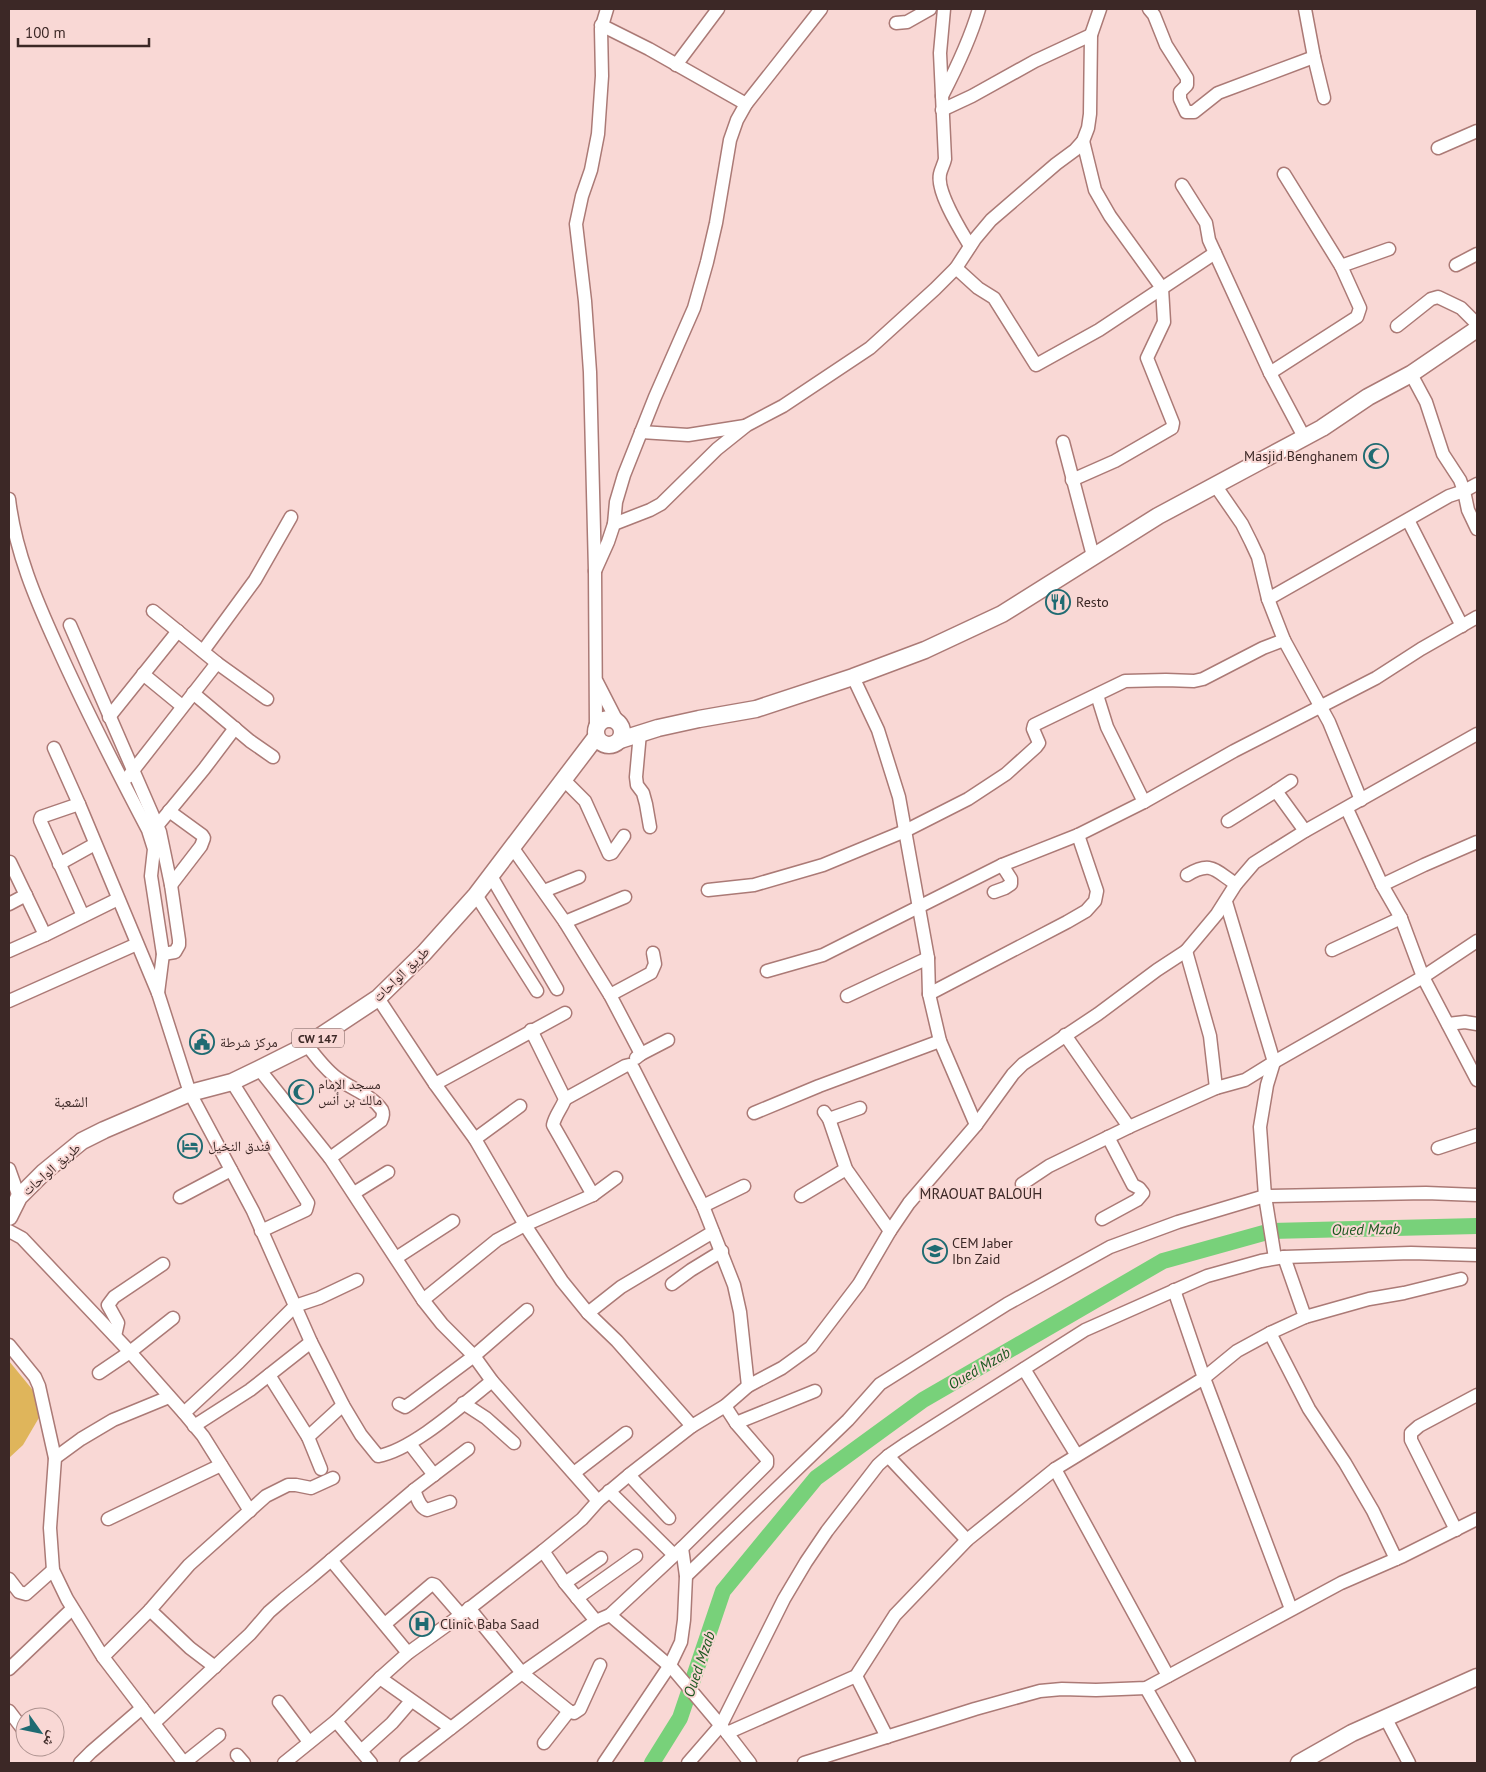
<svg xmlns="http://www.w3.org/2000/svg" width="1486" height="1772" font-family="'PT Sans','Noto Naskh Arabic',sans-serif">
<style>
.green{fill:#dfb55b}
.lines{fill:none;stroke-linecap:round;stroke-linejoin:round}
.river{stroke:#78d17a;stroke-width:16}
.minor-casing{stroke:#ab7a76;stroke-width:15}
.major-casing{stroke:#ab7a76;stroke-width:19}
.minor{stroke:#fff;stroke-width:12}
.major{stroke:#fff;stroke-width:16}
.labels{text-anchor:middle;dominant-baseline:central;stroke-width:4;stroke-linejoin:round;paint-order:stroke}
.shield{fill:#f9d8d5;stroke:#755d5a;stroke-width:1}
.shield-label{font-size:12px;font-weight:bold;fill:#3c2826}
.poi-label{font-size:14px;fill:#3c2826;stroke:#f9d8d5;text-anchor:start}
.street-label{font-size:14px;fill:#3c2826;stroke:#f9d8d5}
.neighbourhood-label{font-size:15px;fill:#3c2826;stroke:#f9d8d5}
.water-label{font-size:15px;font-style:italic;fill:#1b571f;stroke:#f9d8d5}
</style>
<rect width="100%" height="100%" fill="#f9d8d5"/>
<path class="green" d="M9,1361L36,1394L40,1416L23,1445L9,1458Z"/>
<g class="lines">
<path class="river" d="M652,1763L680,1718L723,1591L816,1478L923,1400L1163,1261L1271,1231L1477,1226"/>
<defs>
<g id="minor">
<path d="M944,9L940,53L945,159C944,164 941,169 940,174C936,192 961,231 970,246"/>
<path d="M1149,9L1154,15L1166,45L1187,78V85L1180,92V99L1186,112H1194L1218,93L1314,57L1305,9"/>
<path d="M896,23L907,22L930,9"/>
<path d="M601,25L649,49L746,104"/>
<path d="M1314,57L1324,98"/>
<path d="M676,65L718,9"/>
<path d="M942,96C957,67 970,40 979,9"/>
<path d="M942,110L972,96L1035,61L1091,35"/>
<path d="M1438,148L1477,131"/>
<path d="M1284,174L1341,266"/>
<path d="M1182,185L1206,223L1209,240L1215,253L1270,373L1304,437"/>
<path d="M1456,265L1477,254"/>
<path d="M956,268L978,288L994,298L1036,365L1099,330L1215,253"/>
<path d="M1397,326L1431,299L1438,297L1461,308L1477,324"/>
<path d="M1270,373L1357,317L1360,308L1341,266L1389,249"/>
<path d="M1411,374L1426,402L1443,454L1460,480L1464,491L1468,510L1477,529"/>
<path d="M641,432L688,435L745,426"/>
<path d="M1063,442L1093,556"/>
<path d="M1072,480L1115,461L1172,428L1173,423L1147,358L1164,322L1162,288L1110,216L1095,190L1083,141"/>
<path d="M1215,485L1242,524L1251,542L1258,557L1268,599L1284,640L1329,722L1361,800"/>
<path d="M9,499C15,551 36,600 57,646C85,709 116,769 148,830L154,849L151,876L163,954L158,993"/>
<path d="M1408,520L1462,626"/>
<path d="M614,524L616,502L624,475L655,397L694,308L707,262L716,223L730,140L737,120L746,104L821,9"/>
<path d="M595,571L608,542L614,524L650,510L661,504L717,449L747,425L783,406L870,348L935,289L956,268L975,239L991,220L1056,164L1075,150L1083,141L1088,128L1090,114L1091,35L1100,9"/>
<path d="M1268,599L1449,496L1464,491L1477,484"/>
<path d="M153,611L217,663L267,699"/>
<path d="M70,625L160,832L171,885L179,940V945L175,952L163,954"/>
<path d="M203,651L255,580L291,517"/>
<path d="M143,674L182,706"/>
<path d="M597,682L617,721"/>
<path d="M193,693L250,741L273,757"/>
<path d="M1097,695L1107,727L1144,802"/>
<path d="M109,717L178,631"/>
<path d="M596,728L595,571L590,372L585,301L576,224L582,196L591,170L598,134L602,76L601,29L607,9"/>
<path d="M640,733L636,777L637,785L643,793L646,804L650,827"/>
<path d="M54,748L79,804L158,993L190,1093L253,1211L311,1342L343,1405L361,1435L378,1456C413,1450 463,1404 492,1381"/>
<path d="M128,777L217,663"/>
<path d="M564,780L585,801L609,854L612,853L624,836"/>
<path d="M1276,791L1291,781"/>
<path d="M79,804L41,817L40,820L83,916"/>
<path d="M1347,809L1382,885L1401,918L1423,977L1477,1080"/>
<path d="M169,811L202,835L204,838L201,846L171,885"/>
<path d="M1228,821L1276,791L1305,831"/>
<path d="M157,826L204,769L235,728"/>
<path d="M512,847L565,922L610,995L641,1054"/>
<path d="M10,862L45,935"/>
<path d="M59,864L95,844"/>
<path d="M1187,875C1212,860 1215,871 1236,884"/>
<path d="M491,876L557,989"/>
<path d="M1382,885L1424,865L1477,842"/>
<path d="M708,890L754,885L823,865L905,831L968,799L1006,774L1036,747L1039,743L1033,729L1034,725L1125,681L1166,680L1194,681L1203,679L1263,648L1284,640"/>
<path d="M544,891L579,877"/>
<path d="M994,892L1005,888L1011,884V879L1002,865"/>
<path d="M476,895L537,991"/>
<path d="M1226,902L1274,1062L1267,1085L1260,1127L1265,1196L1275,1258"/>
<path d="M9,904L26,895"/>
<path d="M565,922L625,897"/>
<path d="M1332,950L1401,918"/>
<path d="M9,951L45,935L118,899"/>
<path d="M1186,951L1210,1036L1216,1088"/>
<path d="M767,971L823,955L1002,865L1078,835L1144,802L1234,751L1376,678L1421,649L1477,617"/>
<path d="M929,994L1067,922L1086,911L1095,901L1097,891L1078,835"/>
<path d="M610,995L651,973L655,964L653,953"/>
<path d="M847,996L928,958"/>
<path d="M378,998L435,1084L475,1139L525,1225L562,1281L588,1313L617,1341L692,1426L725,1406L748,1386L782,1368L811,1347L859,1284L890,1231L909,1203L976,1125L940,1041L929,994L928,958L899,797L878,730L853,677"/>
<path d="M9,1001L137,944"/>
<path d="M1448,1024L1465,1022L1477,1024"/>
<path d="M531,1030L565,1099C562,1108 555,1115 553,1125L593,1195"/>
<path d="M1065,1035L1129,1127"/>
<path d="M307,1045C316,1057 325,1069 337,1078C351,1089 372,1095 382,1110C384,1114 383,1117 381,1121L330,1158"/>
<path d="M636,1058L641,1054L668,1040"/>
<path d="M259,1069L330,1158L423,1300L442,1324L474,1356L492,1381L598,1501"/>
<path d="M232,1082L308,1203L306,1210L261,1231"/>
<path d="M435,1084L565,1013"/>
<path d="M565,1099L625,1066L629,1065L633,1068L703,1206L734,1285L740,1312L748,1386"/>
<path d="M824,1112L829,1119L846,1169L890,1231"/>
<path d="M754,1113L819,1086L940,1041"/>
<path d="M829,1119L860,1108"/>
<path d="M976,1125L1013,1074L1023,1064L1098,1014L1157,970L1186,951L1217,914L1236,884L1254,863L1305,831L1477,734"/>
<path d="M475,1139L520,1106"/>
<path d="M1438,1148L1477,1135"/>
<path d="M9,1169L19,1197"/>
<path d="M1022,1184L1049,1166L1129,1127L1216,1088L1245,1080L1274,1062L1423,977L1477,941"/>
<path d="M354,1193L388,1172"/>
<path d="M801,1196L846,1169"/>
<path d="M180,1197L231,1170"/>
<path d="M703,1206L744,1186"/>
<path d="M1102,1219L1137,1200L1143,1193L1139,1188L1133,1185L1108,1137"/>
<path d="M9,1231L22,1238L130,1352L184,1413L203,1436L250,1511"/>
<path d="M1284,1257L1305,1317L1270,1333L1237,1351L1204,1378L1291,1609"/>
<path d="M396,1258L453,1221"/>
<path d="M672,1284L691,1270L722,1251"/>
<path d="M423,1300L497,1240L525,1225L593,1195L616,1178"/>
<path d="M588,1313L621,1287L713,1232"/>
<path d="M1305,1317L1369,1299L1404,1293L1461,1279"/>
<path d="M1270,1333L1309,1409L1345,1463L1373,1511L1396,1559"/>
<path d="M115,1336L118,1323L108,1305L114,1297L163,1264"/>
<path d="M9,1345L35,1377L39,1386L55,1458L50,1528L53,1570L67,1599L103,1657L184,1763"/>
<path d="M1024,1369L1076,1454"/>
<path d="M99,1373L130,1352L173,1318"/>
<path d="M269,1375L308,1437L321,1469"/>
<path d="M463,1403L486,1418L514,1443"/>
<path d="M399,1404L405,1407L411,1403L474,1356L527,1310"/>
<path d="M184,1413L239,1362L295,1306L319,1298L357,1280"/>
<path d="M736,1423L815,1391"/>
<path d="M194,1426L250,1390L311,1342"/>
<path d="M308,1437L343,1405"/>
<path d="M410,1444L434,1475"/>
<path d="M888,1456L967,1540"/>
<path d="M55,1458L81,1439L113,1420L169,1397"/>
<path d="M1055,1469L1168,1676"/>
<path d="M574,1473L626,1433"/>
<path d="M629,1475L669,1518"/>
<path d="M414,1490C417,1497 419,1507 427,1510L450,1502"/>
<path d="M609,1491L674,1555"/>
<path d="M108,1519L221,1465"/>
<path d="M1456,1530L1411,1440V1433L1419,1426L1477,1395"/>
<path d="M543,1551L565,1583L596,1621"/>
<path d="M331,1560L408,1653"/>
<path d="M686,1576L848,1420L880,1384L1007,1304L1110,1247L1178,1222L1265,1196L1426,1193L1477,1195"/>
<path d="M9,1579L19,1592L26,1594L53,1570"/>
<path d="M565,1583L601,1558"/>
<path d="M577,1598L636,1556"/>
<path d="M469,1608L522,1673L569,1711L574,1713L580,1709L600,1665"/>
<path d="M150,1610L190,1648L215,1667"/>
<path d="M610,1615L682,1548L767,1464V1459L736,1423L725,1406"/>
<path d="M385,1624L432,1584L435,1585L461,1615"/>
<path d="M103,1657L150,1610L189,1565L266,1496L288,1485H296L311,1488L333,1478"/>
<path d="M9,1669L72,1609"/>
<path d="M856,1676L887,1737"/>
<path d="M380,1678L451,1728"/>
<path d="M1146,1688L1189,1763"/>
<path d="M279,1702L309,1742"/>
<path d="M9,1711L25,1732"/>
<path d="M1385,1717L1409,1763"/>
<path d="M336,1721L361,1751"/>
<path d="M154,1723L250,1634L269,1612L284,1599L310,1578L414,1490L468,1449"/>
<path d="M727,1733L856,1676L895,1615L967,1540L1055,1469L1204,1378L1174,1290"/>
<path d="M544,1743L569,1711"/>
<path d="M237,1755L244,1763"/>
<path d="M80,1763L91,1752L142,1708"/>
<path d="M184,1763L219,1735"/>
<path d="M284,1763L336,1721L380,1678L408,1653L461,1615L543,1551L582,1519L598,1501L629,1475L692,1426"/>
<path d="M371,1763L361,1751L392,1723L411,1701"/>
<path d="M406,1763L522,1673L596,1621L610,1615L673,1669L727,1733L750,1763"/>
<path d="M604,1763L670,1665L681,1642L684,1620L686,1576L682,1548"/>
<path d="M688,1763L721,1725L784,1599L806,1562L827,1531L878,1465L888,1456L907,1443L1085,1330L1207,1276L1261,1261L1284,1257L1411,1253L1477,1255"/>
<path d="M804,1763L975,1709L1040,1691L1062,1689L1096,1690L1146,1688L1341,1583L1403,1556L1477,1519"/>
</g>
<g id="major">
<circle cx="609" cy="732" r="13"/>
<path d="M620,740L658,728L699,719L756,709L853,677L925,650L1002,614L1158,516L1322,428L1368,397L1411,374L1477,329"/>
<path d="M9,1217L19,1197L44,1172L82,1141L104,1130L190,1093L232,1082L259,1069L307,1045L378,998L424,953L476,895L596,737"/>
<path d="M1299,1763L1352,1733L1477,1677"/>
</g>
</defs>
<use href="#minor" class="minor-casing"/>
<use href="#major" class="major-casing"/>
<use href="#minor" class="minor"/>
<use href="#major" class="major"/>
</g>
<defs>
<symbol id="mosque-ring" viewBox="-11 -11 22 22"><circle r="9.5" fill="#f9d8d5" stroke="#1f6b72" stroke-width="1.5"/><path d="M3.5-4.9A6 6 0 1 0 3.5 4.9A5 5 0 1 1 3.5-4.9Z" fill="#1f6b72"/></symbol>
<symbol id="restaurant-ring" viewBox="-11 -11 22 22"><circle r="9.5" fill="#f9d8d5" stroke="#1f6b72" stroke-width="1.5"/><path d="M-5-6h1v4h1v-4h1v4h1v-4h1v5L-1.5 .5V6h-2V.5L-5-1ZM5-6V6H3V1.5H1.5Q1.5-4 5-6Z" fill="#1f6b72"/></symbol>
<symbol id="civic-ring" viewBox="-11 -11 22 22"><circle r="9.5" fill="#f9d8d5" stroke="#1f6b72" stroke-width="1.5"/><path d="M-.6-6.5H3V-4.5H.6V-3L4-1V1h2V6H-6V1h2V-1L-.6-3ZM-1.2 2.5V6h2.4V2.5Z" fill="#1f6b72"/></symbol>
<symbol id="hotel-ring" viewBox="-11 -11 22 22"><circle r="9.5" fill="#f9d8d5" stroke="#1f6b72" stroke-width="1.5"/><path d="M-6-4.5h1.5V1H6V5H4.5V3h-9V5H-6ZM-4 0a1.8 1.8 0 1 1 3.6 0ZM.5 0V-2.5h3Q6-2.5 6 0Z" fill="#1f6b72"/></symbol>
<symbol id="school-ring" viewBox="-11 -11 22 22"><circle r="9.5" fill="#f9d8d5" stroke="#1f6b72" stroke-width="1.5"/><path d="M0-5L7-2L0 1L-7-2ZM-4 1L0 2.5L4 1V4Q0 6-4 4Z" fill="#1f6b72"/></symbol>
<symbol id="hospital-ring" viewBox="-11 -11 22 22"><circle r="9.5" fill="#f9d8d5" stroke="#1f6b72" stroke-width="1.5"/><path d="M-5-5h3v3.5h4V-5h3V5h-3V1.5h-4V5h-3Z" fill="#1f6b72"/></symbol>
</defs>
<g fill-rule="evenodd">
<use href="#mosque-ring" x="1362" y="442" width="28" height="28"/>
<use href="#restaurant-ring" x="1044" y="588" width="28" height="28"/>
<use href="#civic-ring" x="188" y="1028" width="28" height="28"/>
<use href="#mosque-ring" x="287" y="1078" width="28" height="28"/>
<use href="#hotel-ring" x="176" y="1132" width="28" height="28"/>
<use href="#school-ring" x="921" y="1237" width="28" height="28"/>
<use href="#hospital-ring" x="408" y="1610" width="28" height="28"/>
</g>
<g class="labels">
<rect class="shield" x="292" y="1028.5" width="52" height="19" rx="4"/>
<g class="shield-label">
<text x="318" y="1038">CW 147</text>
</g>
<g class="poi-label">
<text x="1358" y="456" text-anchor="end">Masjid Benghanem</text>
<text x="1076" y="602">Resto</text>
<text x="220" y="1042">مركز شرطة</text>
<text x="318" y="1084">مسجد الإمام<tspan x="318" dy="16">مالك بن أنس</tspan></text>
<text x="208" y="1146">فندق النخيل</text>
<text x="952" y="1243">CEM Jaber<tspan x="952" dy="16">Ibn Zaid</tspan></text>
<text x="440" y="1624">Clinic Baba Saad</text>
</g>
<g class="street-label">
<text transform="translate(401 974) rotate(-44)">طريق الواحات</text>
<text transform="translate(51 1169) rotate(-41)">طريق الواحات</text>
</g>
<g class="neighbourhood-label">
<text x="71" y="1101">الشعبة</text>
<text x="981" y="1193">MRAOUAT BALOUH</text>
</g>
<g class="water-label">
<text transform="translate(1366 1229) rotate(-1)">Oued Mzab</text>
<text transform="translate(979 1368) rotate(-30)">Oued Mzab</text>
<text transform="translate(699 1664) rotate(-71)">Oued Mzab</text>
</g>
</g>
<rect width="1486" height="1772" fill="none" stroke="#3c2826" stroke-width="20"/>
<g transform="translate(40 1732) rotate(123)"><circle r="24" fill="#f9d8d5" stroke="#ad928f"/>
<path d="M0-4L9 19L0 12L-9 19Z" fill="#1f6b72"/>
<text y="-8" font-size="14" font-weight="bold" text-anchor="middle" fill="#3c2826">ش</text>
</g>
<path d="M18 38v8h131v-8" fill="none" stroke="#3c2826" stroke-width="2.5"/>
<text x="25" y="38" font-size="15" fill="#3c2826" stroke="#f9d8d5" stroke-width="4" paint-order="stroke">100 m</text>
</svg>
